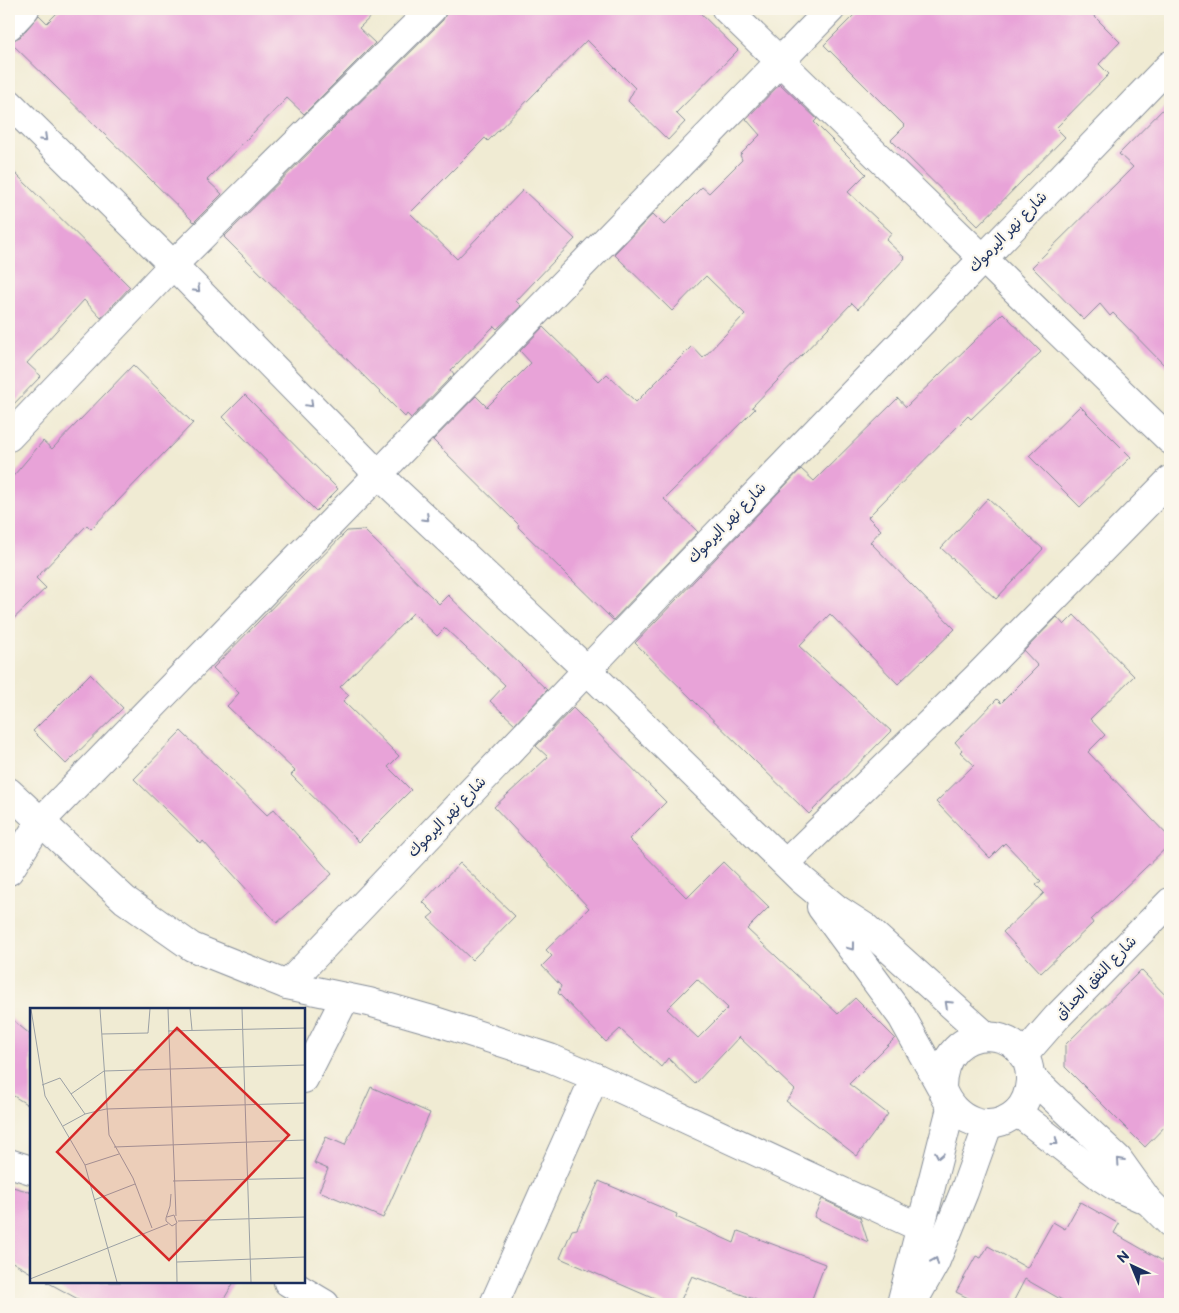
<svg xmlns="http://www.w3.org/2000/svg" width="1179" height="1313" font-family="'Balsamiq Sans','Playpen Sans Arabic',sans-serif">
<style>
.building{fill:#e8a3d8;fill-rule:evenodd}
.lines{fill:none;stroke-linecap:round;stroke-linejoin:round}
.minor-casing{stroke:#868d98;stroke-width:30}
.major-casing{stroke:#868d98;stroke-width:30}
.minor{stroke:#fff;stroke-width:28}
.major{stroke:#fff;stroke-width:28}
.oneway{stroke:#8d97ae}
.labels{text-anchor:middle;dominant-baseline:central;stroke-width:4.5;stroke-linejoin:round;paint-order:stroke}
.street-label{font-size:15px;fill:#1b2f5e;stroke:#fbf7ec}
.inset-road{fill:none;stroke:#9ba0a4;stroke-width:1}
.view{fill:#d62828;fill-opacity:0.15;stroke:#d62828;stroke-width:2.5}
.inset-edge{fill:none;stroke:#1b2f5e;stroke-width:2.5}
</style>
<rect width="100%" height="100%" fill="#fbf7ec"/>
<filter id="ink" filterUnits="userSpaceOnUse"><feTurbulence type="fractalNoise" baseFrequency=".02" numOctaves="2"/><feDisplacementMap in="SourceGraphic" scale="10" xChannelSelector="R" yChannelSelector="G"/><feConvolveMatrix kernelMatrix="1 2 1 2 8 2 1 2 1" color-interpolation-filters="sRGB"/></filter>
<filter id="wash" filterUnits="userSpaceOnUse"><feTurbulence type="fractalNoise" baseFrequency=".0096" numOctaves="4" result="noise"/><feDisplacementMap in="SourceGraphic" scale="20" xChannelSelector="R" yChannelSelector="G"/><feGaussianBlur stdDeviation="1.12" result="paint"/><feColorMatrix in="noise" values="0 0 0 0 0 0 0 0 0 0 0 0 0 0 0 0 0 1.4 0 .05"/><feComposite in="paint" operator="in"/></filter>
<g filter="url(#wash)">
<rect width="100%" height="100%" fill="#f0ebd3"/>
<g id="blocks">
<g class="building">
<path d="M61,9H379L359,28L375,43L304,114L287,98L207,180L222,194L194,222L9,41L20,37L39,15L47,23Z"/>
<path d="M448,9H696L738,50L676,113L685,122L668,140L628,101L635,88L587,40L488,141L485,138L410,213L457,259L523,190L575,239L516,301L521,306L497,329L494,326L451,370L454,374L411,418L407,414L405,417L224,237L443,20Z"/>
<path d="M860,9H1087L1120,42L1099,64L1109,74L1056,128L1065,137L978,226L891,140L905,126L824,45Z"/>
<path d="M780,84L817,119L814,122L866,174L848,192L892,233L886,240L905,258L858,309L852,303L752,407L755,409L664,499L698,532L613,620L518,527L519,525L433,440L476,396L487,407L531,363L520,351L543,327L599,382L607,374L636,402L692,346L703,358L745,314L706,276L672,311L614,254L653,214L664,225L702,187L709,193L742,160L740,155L760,135L746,119Z"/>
<path d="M1170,102V371L1113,313L1110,316L1100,304L1084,320L1032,267L1133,167L1119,154Z"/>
<path d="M9,167L130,287L101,318L84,300L27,363L41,376L9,409Z"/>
<path d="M1003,313L1041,352L971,419L968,416L868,517L881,530L870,542L955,629L898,684L830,614L799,646L891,731L809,814L635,643L801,469L814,481L898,398L906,407Z"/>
<path d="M133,365L193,423L91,529L87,525L36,578L46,588L9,623V481L43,441L52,449Z"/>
<path d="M245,395L338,489L316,511L223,417Z"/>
<path d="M1080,406L1131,457L1080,507L1029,456Z"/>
<path d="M988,498L1043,549L996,599L941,548Z"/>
<path d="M364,530L439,604L448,595L547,690L515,724L490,701L505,685L445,628L437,636L413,613L340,687L349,695L343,701L399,756L388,767L411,790L359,842L291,775L295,771L227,706L239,693L213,668L347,531Z"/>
<path d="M1074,615L1134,676L1090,719L1105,735L1088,752L1170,838V844L1091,920L1093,923L1041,973L1003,932L1044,893L1036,885L1041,881L1005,843L990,858L936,802L974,765L960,752L962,750L955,742L997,699L1001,703L1038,666L1024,651L1057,617L1064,625Z"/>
<path d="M90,674L123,708L66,764L33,731Z"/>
<path d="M573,708L666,802L629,839L687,898L723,862L769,907L747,929L838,1014L855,998L895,1038L849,1084L888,1114L857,1156L786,1101L795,1090L739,1037L695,1084L668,1058L661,1067L620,1029L606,1042L558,993L561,986L542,966L552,956L546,950L589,908L494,807L548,757L536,746ZM697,979L728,1008L698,1038L667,1009Z"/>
<path d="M181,731L267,815L274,809L332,874L277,923L203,841L201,844L134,779Z"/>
<path d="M460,863L515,916L472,960L428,918L434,913L423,902Z"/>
<path d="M1141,970L1170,1000V1121L1145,1147L1065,1067V1045Z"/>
<path d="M9,1017L31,1035V1107L9,1093Z"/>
<path d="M371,1087L430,1113L383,1218L319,1191L328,1169L314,1163L326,1137L345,1145Z"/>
<path d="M599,1181L677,1214L676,1217L734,1243L738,1231L825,1264L810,1304H767L692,1276L679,1304H666L560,1258L572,1230L577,1229Z"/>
<path d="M9,1186L31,1192V1273L9,1260Z"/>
<path d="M822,1199L860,1217L868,1242L814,1217Z"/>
<path d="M1080,1202L1119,1224L1114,1233L1170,1265V1304H1069L1025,1279L1012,1304H980L956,1292L976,1256L981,1258L988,1246L1027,1268L1053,1222L1065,1229Z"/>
<path d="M47,1282H234L221,1304H87Z"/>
</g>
</g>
</g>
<g filter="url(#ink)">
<use href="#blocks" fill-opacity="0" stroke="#868d98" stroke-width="1"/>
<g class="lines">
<defs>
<g id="minor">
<path d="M726,9L1170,440"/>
<path d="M9,26L25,9"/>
<path d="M9,437L173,265L432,9"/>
<path d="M9,792L125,900L192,947L287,985L369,1002L432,1020L550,1058L595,1077L921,1228"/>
<path d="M786,863L975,679L1170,480"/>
<path d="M9,871L40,822L831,9"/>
<path d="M287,985L669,584L1170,65"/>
<path d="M304,1079L345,998"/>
<path d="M9,1163L31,1170"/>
<path d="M288,1282L325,1304"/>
<path d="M494,1304L595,1077"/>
</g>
<g id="major">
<path d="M9,103L173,265L379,475L587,670L801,879L837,909L865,927L986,1036"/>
<path d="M821,907L902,1017L942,1089C953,1120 989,1137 1017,1112C1025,1104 1029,1093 1030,1081C1033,1023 941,1017 942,1089"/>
<path d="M1023,1056L1057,1017L1170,902"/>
<path d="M1030,1076L1118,1159L1148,1201L1170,1223"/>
<path d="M1017,1112L1102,1178L1116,1187L1148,1201"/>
<path d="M901,1304L951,1108"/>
<path d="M912,1304L935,1263L964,1192L988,1125"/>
</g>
</defs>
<use href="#minor" class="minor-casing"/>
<use href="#major" class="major-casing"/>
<use href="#minor" class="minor"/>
<use href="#major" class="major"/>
</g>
<defs><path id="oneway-chevron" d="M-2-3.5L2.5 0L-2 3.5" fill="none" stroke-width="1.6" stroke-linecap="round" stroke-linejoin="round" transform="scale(1.25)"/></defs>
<g class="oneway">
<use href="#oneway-chevron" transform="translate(44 138) rotate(44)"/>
<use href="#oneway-chevron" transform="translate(197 289) rotate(45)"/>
<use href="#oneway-chevron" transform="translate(310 404) rotate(45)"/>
<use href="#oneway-chevron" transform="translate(426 518) rotate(43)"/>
<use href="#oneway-chevron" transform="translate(851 947) rotate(53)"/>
<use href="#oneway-chevron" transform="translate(948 1004) rotate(-137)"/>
<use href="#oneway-chevron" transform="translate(1055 1142) rotate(38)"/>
<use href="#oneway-chevron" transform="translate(939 1155) rotate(101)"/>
<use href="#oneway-chevron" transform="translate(1120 1161) rotate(-132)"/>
<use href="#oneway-chevron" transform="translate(935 1261) rotate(-67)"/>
</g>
</g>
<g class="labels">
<g class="street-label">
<text transform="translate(1008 232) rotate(-46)">شارع نهر اليرموك</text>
<text transform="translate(727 523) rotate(-46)">شارع نهر اليرموك</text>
<text transform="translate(447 817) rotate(-46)">شارع نهر اليرموك</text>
<text transform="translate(1096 978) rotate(-46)">شارع النفق الحدأق</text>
</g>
</g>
<g transform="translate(30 1008)">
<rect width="275" height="275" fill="#f0ebd3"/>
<path class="inset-road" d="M1,1L15,88L55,157L87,274M70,1L79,127L103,170L122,220M138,1L146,208M160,1L162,22M212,1L221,274M138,23L275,20M72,26L118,25L120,1M12,77L30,70L55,106M41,86L74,63L275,57M33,118L55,106L76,101L275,95M84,139L275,132M55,157L89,146M143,173L275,170M64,192L105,176M137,209L144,207L147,215L142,218L136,213V210L140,198L141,186M148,213L275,209M146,216L147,274M147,254L275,249M0,271L138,216"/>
<path class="view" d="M147,20L259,127L139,252L27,144Z"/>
<rect width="275" height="275" class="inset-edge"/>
</g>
<rect width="1179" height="1313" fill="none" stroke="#fbf7ec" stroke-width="30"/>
<g transform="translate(1132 1266) rotate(316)" stroke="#fbf7ec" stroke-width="4" paint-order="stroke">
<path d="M0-4L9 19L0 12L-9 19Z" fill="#1b2f5e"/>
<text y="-8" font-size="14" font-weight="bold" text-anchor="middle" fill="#1b2f5e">N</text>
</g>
</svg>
